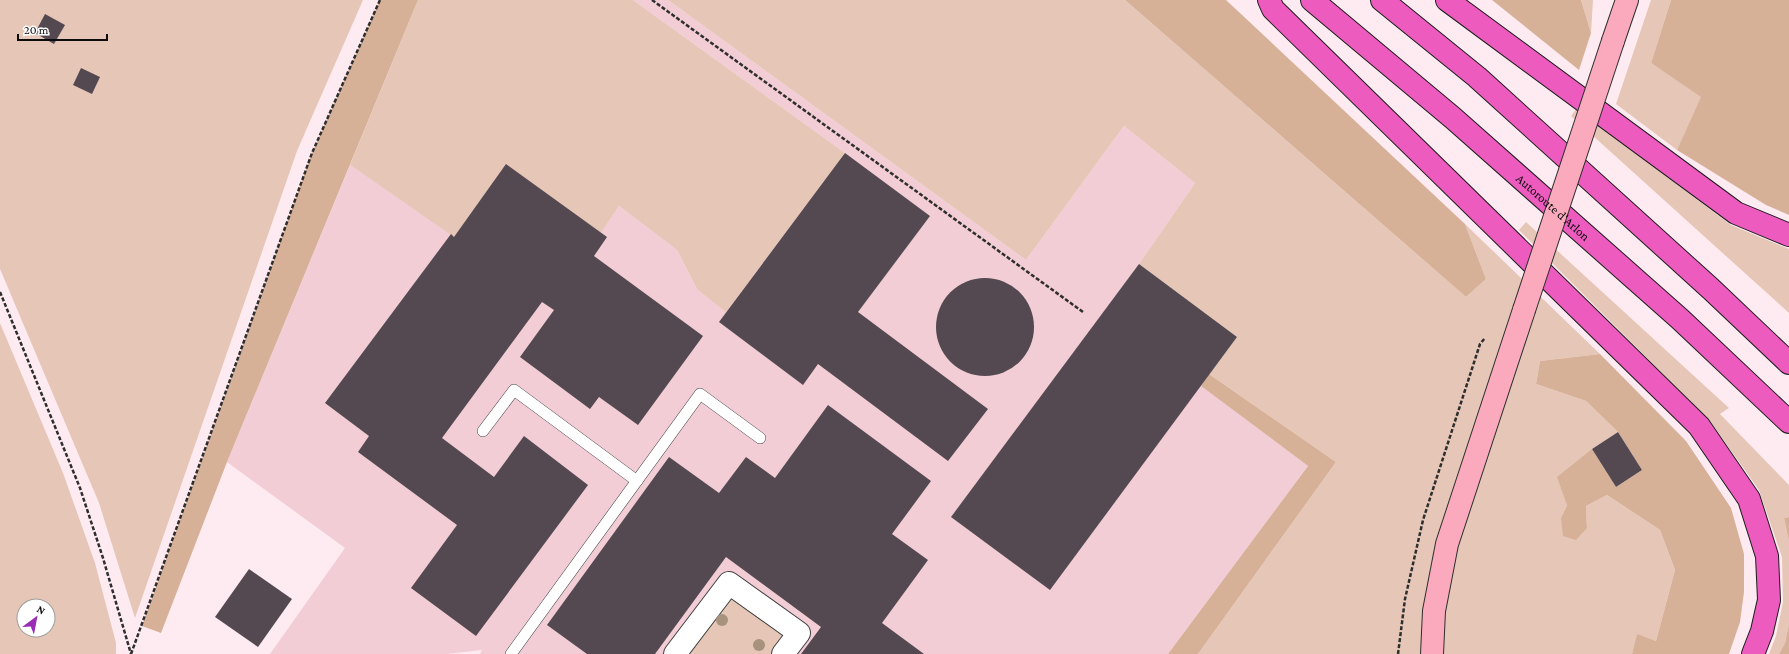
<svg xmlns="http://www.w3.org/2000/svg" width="1789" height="654" font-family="'Crimson Pro',serif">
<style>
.farmland{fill:#f2cdd6}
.green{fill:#e6c7b7;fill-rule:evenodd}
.forest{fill:#d6b197}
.building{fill:#544951}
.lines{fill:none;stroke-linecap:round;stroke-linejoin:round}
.service-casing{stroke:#3f3f3f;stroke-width:12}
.minor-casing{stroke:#3f3f3f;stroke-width:24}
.secondary-casing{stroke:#2e2e2e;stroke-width:24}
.motorway-casing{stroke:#1d1d1d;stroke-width:24}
.path{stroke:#2e2e2e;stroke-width:2.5;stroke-dasharray:4 2;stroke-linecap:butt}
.service{stroke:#fff;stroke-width:11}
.minor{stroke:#fff;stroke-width:22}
.secondary{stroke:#fbaabe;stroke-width:22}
.motorway{stroke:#ed5bbf;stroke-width:22}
.secondary-bridge-casing{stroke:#2e2e2e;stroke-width:24;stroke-linecap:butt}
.secondary-bridge{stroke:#fbaabe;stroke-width:22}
.tree{fill:#a7927e}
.labels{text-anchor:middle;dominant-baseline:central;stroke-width:4;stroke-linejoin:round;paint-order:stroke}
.street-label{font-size:13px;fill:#0c0c0c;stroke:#fff}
</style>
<rect width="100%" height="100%" fill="#feebf2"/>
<path class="farmland" d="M633,0H668L1026,260L1124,126L1195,183L1139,264L1237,337L1201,386L1308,466L1168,654H480L482,650L447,654H270L345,548L227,462L350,165L451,234L506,164L601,233L619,206L677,250L697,289L845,153Z"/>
<g class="green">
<path d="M0,0H363L297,151L135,618L99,503L0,269Z"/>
<path d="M418,0H633L845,153L726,312L697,289L677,250L619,206L601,233L454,237L350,165Z"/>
<path d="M668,0H1125L1466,297L1486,279L1465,224L1600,354L1540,361L1536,384L1586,401L1618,432L1592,449L1561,518L1587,528L1586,506L1607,495L1660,530L1675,570L1656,641L1637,635L1632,654H1198L1336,462L1209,374L1237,337L1139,264L1195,183L1124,126L1026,260Z"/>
<path d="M1581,0H1593L1591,33Z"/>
<path d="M1651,0H1671L1651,63L1702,97L1677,150L1616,104Z"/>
<path d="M1576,109L1731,225L1789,249V313L1571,116Z"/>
<path d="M1526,222L1729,408L1720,414L1789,485V517L1784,518L1789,542V624L1785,643L1779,654H1769L1776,636L1783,602L1782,557L1759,490L1710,421L1519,230Z"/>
<path d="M0,323L63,473L95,563L116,643V654H0ZM24,606H48V630H24Z"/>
<path d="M729,583L799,633L783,654H675Z"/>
</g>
<g class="forest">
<path d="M380,0H418L227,462L161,633L142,626L312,153Z"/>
<path d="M1125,0H1226L1465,224L1486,279L1466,297Z"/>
<path d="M1492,0H1581L1591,33L1579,70Z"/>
<path d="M1671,0H1789V215L1766,205L1677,150L1701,97L1651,63Z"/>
<path d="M1600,354L1686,441L1731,508L1744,554V592L1740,622L1729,654H1632L1637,634L1656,641L1675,570L1660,530L1607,495L1586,506L1587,528L1576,540L1563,536L1561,518L1567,505L1557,477L1592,449L1616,487L1642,470L1618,432L1586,401L1536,384L1540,361Z"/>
<path d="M1209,374L1336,462L1198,654H1168L1308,466L1201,386Z"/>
<path d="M1789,517V542L1784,518Z"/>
<path d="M1789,624V654H1779L1785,643Z"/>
</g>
<g class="building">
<path d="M45,14L65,25L54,44L35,33Z"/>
<path d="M81,68L100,77L92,94L73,85Z"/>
<path d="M845,153L930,216L858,312L988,409L948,461L818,364L803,385L719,322Z"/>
<path d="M506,164L607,237L594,256L703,336L638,425L599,397L590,409L520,357L554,310L542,302L442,438L494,477L524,436L588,485L476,636L411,588L457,525L358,452L369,436L325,403L451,234L454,237Z"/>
<path d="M1139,264L1237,337L1050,590L951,517Z"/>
<circle cx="985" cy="327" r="49"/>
<path d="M828,405L931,481L892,534L928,560L882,623L924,654H801L821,627L726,557L655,654H587L547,625L669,457L719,493L746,457L775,478Z"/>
<path d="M1618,432L1642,470L1616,487L1592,449Z"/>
<path d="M249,569L292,599L258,647L215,617Z"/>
</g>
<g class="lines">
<defs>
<g id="service">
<path d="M483,431L514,390L637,481"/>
<path d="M511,654L700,394L760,438"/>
</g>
<path id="minor" d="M675,654L729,583L799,633L783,654"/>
<g id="secondary">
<path d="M1613,41L1627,0"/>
<path d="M1432,654L1434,611L1447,544L1524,310"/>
</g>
<g id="motorway">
<path d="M1269,0L1273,9L1699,426L1749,499L1767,556L1769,600L1762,631L1753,654"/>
<path id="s1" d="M1312,0L1453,118L1680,319L1789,422"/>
<path d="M1382,0L1477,77L1711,289L1789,363"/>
<path d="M1447,0L1736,213L1789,235"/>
</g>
</defs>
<use href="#service" class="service-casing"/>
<use href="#minor" class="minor-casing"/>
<use href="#secondary" class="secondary-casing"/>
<use href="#motorway" class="motorway-casing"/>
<g class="path">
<path d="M652,0L1083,312"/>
<path d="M0,292L80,488L103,558L131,654"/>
<path d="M131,654L312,153L380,0"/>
<path d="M1398,654L1405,599L1423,520L1480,344L1485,338"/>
</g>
<use href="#service" class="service"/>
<use href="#minor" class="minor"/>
<use href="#secondary" class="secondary"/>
<use href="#motorway" class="motorway"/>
<defs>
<path id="secondary-bridge" d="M1524,310L1613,41"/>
</defs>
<use href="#secondary-bridge" class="secondary-bridge-casing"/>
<use href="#secondary-bridge" class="secondary-bridge"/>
</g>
<g class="tree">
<circle cx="722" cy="620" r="6"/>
<circle cx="759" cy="645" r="6"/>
</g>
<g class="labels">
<g class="street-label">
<text stroke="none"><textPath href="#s1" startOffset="318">Autoroute d'Arlon</textPath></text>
</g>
</g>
<g transform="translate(36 618) rotate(32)"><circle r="19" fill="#ffffff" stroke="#9e9e9e"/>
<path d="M0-3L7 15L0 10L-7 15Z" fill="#9a2bb4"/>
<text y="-6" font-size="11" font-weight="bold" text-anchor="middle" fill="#0c0c0c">N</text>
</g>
<path d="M18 34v6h89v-6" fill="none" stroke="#0c0c0c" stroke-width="2"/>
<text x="24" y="34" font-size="12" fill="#0c0c0c" stroke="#ffffff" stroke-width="3" paint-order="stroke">20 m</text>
</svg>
